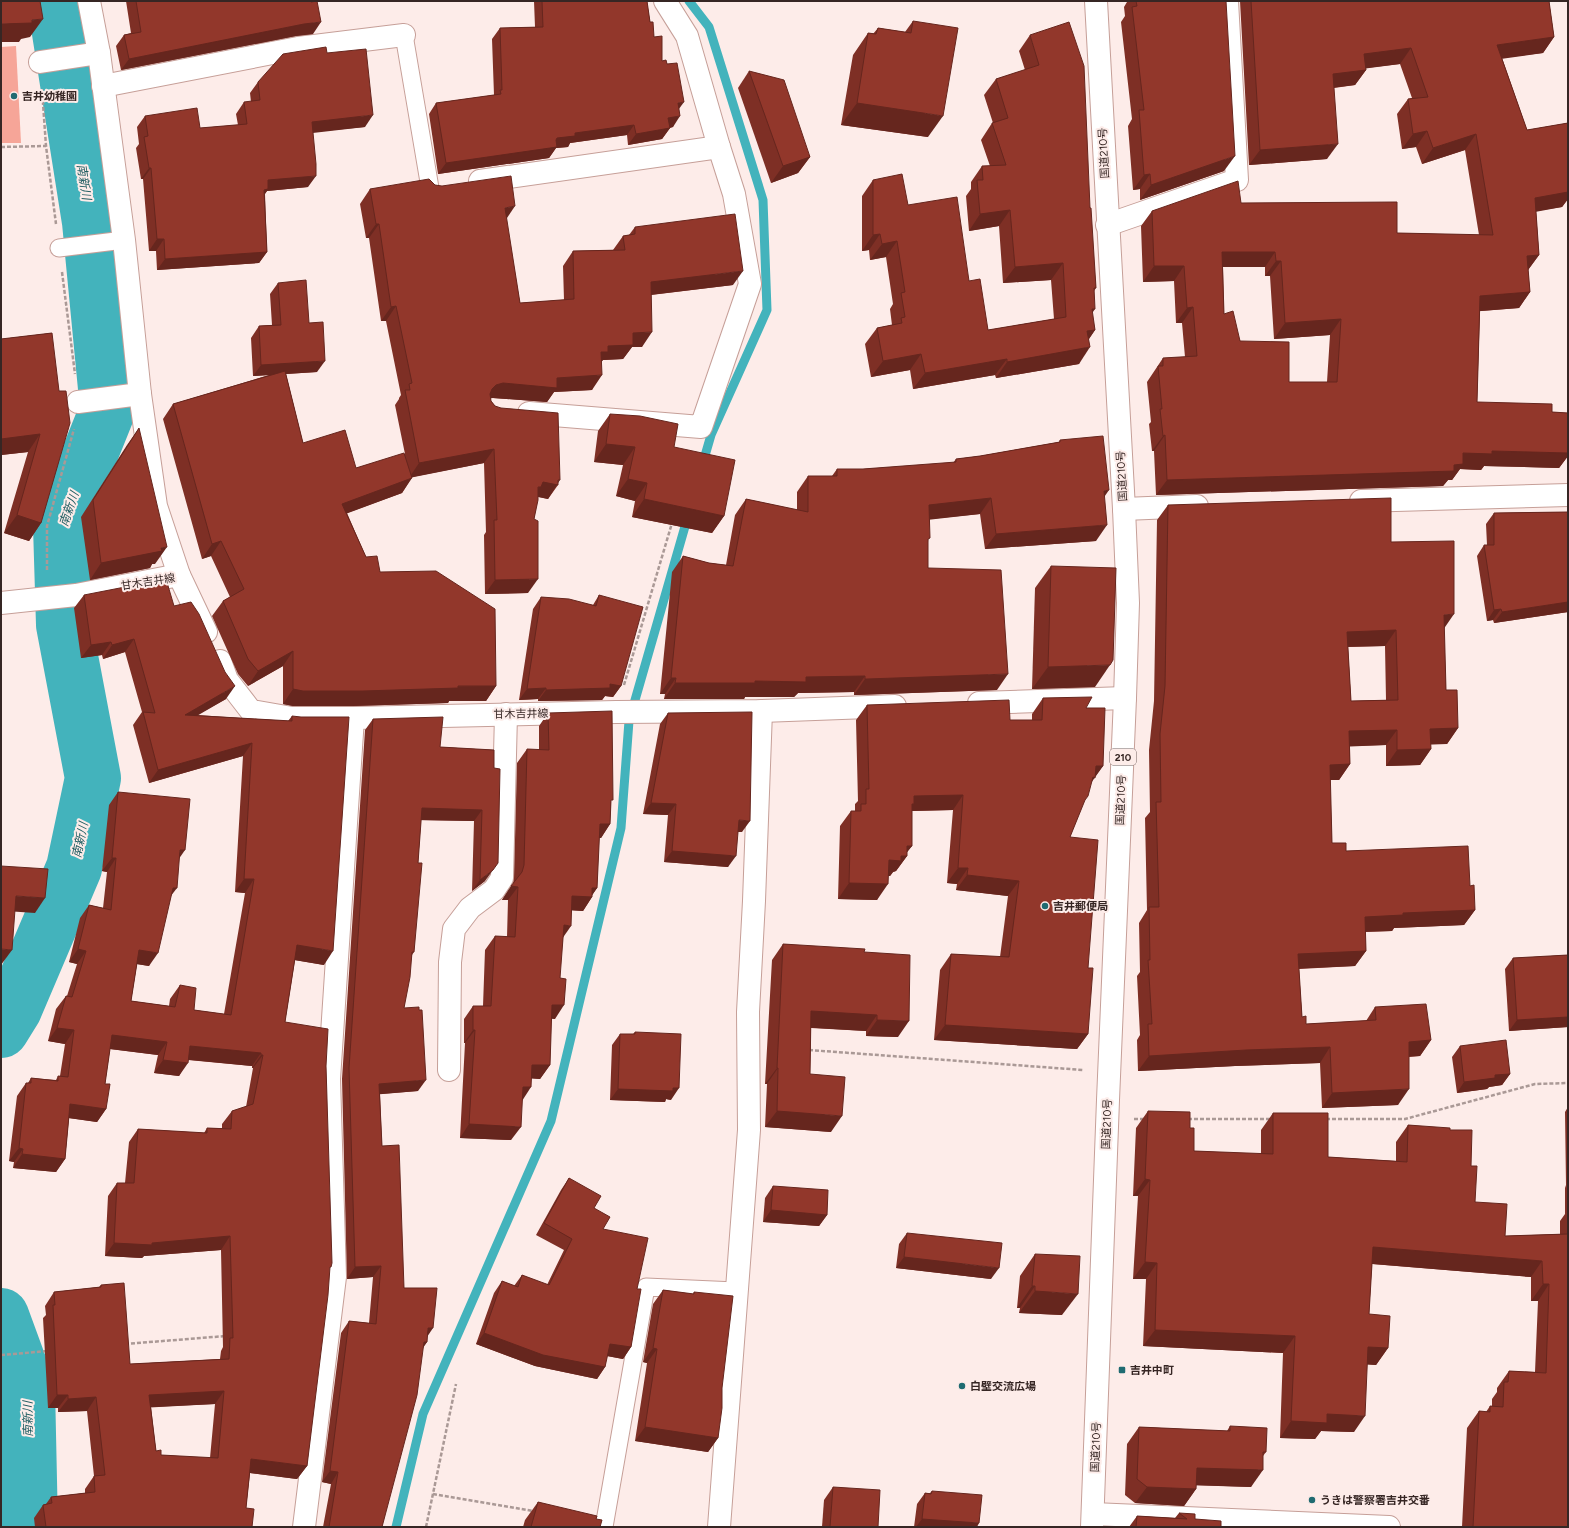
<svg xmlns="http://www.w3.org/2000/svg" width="1569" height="1528" font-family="Figtree,'Noto Sans JP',sans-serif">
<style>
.green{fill:#f6a598}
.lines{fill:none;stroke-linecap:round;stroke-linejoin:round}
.stream{stroke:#43b3bc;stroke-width:9}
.river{stroke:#43b3bc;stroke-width:56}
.service-casing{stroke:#c69f98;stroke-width:19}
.minor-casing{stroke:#c69f98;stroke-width:24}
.secondary-casing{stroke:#c69f98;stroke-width:24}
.trunk-casing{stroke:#c69f98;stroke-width:24}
.path{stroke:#aa9996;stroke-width:2.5;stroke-dasharray:4 2;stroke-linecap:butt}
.service{stroke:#fff;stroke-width:17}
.minor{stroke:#fff;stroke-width:22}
.secondary{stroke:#fff;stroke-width:22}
.trunk{stroke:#fff;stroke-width:22}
.wall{fill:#7e2f25;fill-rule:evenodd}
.shaded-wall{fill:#66261e}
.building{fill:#92372b;stroke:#66261e;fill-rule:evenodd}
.poi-dot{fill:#1f6b71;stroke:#fdece9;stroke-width:1.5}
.labels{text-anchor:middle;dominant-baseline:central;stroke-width:4;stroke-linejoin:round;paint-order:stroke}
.shield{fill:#fdece9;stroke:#72615f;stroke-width:1}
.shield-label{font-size:10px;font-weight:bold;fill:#362624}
.poi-label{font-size:11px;font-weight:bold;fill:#362624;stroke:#fdece9;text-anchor:start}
.street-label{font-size:11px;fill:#362624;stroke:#fdece9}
.water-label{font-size:12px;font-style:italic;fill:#1f5c61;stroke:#fdece9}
</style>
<rect width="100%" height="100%" fill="#fdece9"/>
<path class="green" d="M16,46L21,143H1V47Z"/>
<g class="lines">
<g class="stream">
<path d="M689,1L709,27L763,200L767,310L711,435L702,466"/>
<path d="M396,1527L423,1414L551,1121L621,828L629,721L688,516"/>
</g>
<g class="river">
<path d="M1,1030L14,1009L74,868L93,778L64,625L61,526L108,409L90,222L55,1"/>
<path d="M1,1316L27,1387L30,1527"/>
</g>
<defs>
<g id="service">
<path d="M404,35L430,188"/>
<path d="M59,248L124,240"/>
<path d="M604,1527L646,1287L736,1291"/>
</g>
<g id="minor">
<path d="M89,1L99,53L124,240L140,394L156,506L179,575"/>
<path d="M40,62L99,53"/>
<path d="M103,86L298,48L404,35"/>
<path d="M480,181L719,147"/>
<path d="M1107,225L1237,180L1227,1"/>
<path d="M78,402L140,394"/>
<path d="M529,413L701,427L750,284L734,194L719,147L687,36L665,1"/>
<path d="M1361,501L1568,495"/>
<path d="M1124,509L1197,506"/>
<path d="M449,1070L450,962L454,929L470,908L494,890L502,878L506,714"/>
<path d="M1093,1514L1389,1527"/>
<path d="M304,1527L335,1277L329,1079L353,718"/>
<path d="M719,1527L749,1130L748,1012L754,901L761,711"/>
</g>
<g id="secondary">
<path d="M1,603L76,595L179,575L206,632"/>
<path d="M220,661L227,680L251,711L292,718H353L616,712L761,711L895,706"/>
<path d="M979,703L1125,698"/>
</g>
<path id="trunk" d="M1092,1527L1108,1100L1125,698L1128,603L1124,509L1096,1"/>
</defs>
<use href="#service" class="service-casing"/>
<use href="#minor" class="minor-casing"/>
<use href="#secondary" class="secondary-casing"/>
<use href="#trunk" class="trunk-casing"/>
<g class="path">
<path d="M42,89L46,146L56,224"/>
<path d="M1,147L46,146"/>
<path d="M62,272L75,374"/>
<path d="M47,570V526L74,429"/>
<path d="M624,685L672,523"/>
<path d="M809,1050L1083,1070"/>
<path d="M1134,1119H1145"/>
<path d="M1188,1119H1271"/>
<path d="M1326,1119H1405L1535,1084L1568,1083"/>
<path d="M125,1344L226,1336"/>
<path d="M1,1355L48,1351"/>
<path d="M433,1494L533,1511"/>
<path d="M426,1527L456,1384"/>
</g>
<use href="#service" class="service"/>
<use href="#minor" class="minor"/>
<use href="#secondary" class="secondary"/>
<use href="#trunk" class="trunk"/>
</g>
<g class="wall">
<path d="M126,1H311L313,34L296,36L121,70L116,46L124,35L131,33Z"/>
<path d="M534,1H647L650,22L654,37L662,61L667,64L679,109L673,127L670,128L662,139L628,145L627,135L570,143L568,147L556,148L549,158L438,174L429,114L436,103L494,95L492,39L500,28L535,27Z"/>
<path d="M1127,1H1226L1224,171L1140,200V189L1133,190L1128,126L1132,119L1121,22L1125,16L1124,7L1127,2Z"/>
<path d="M1240,1H1549L1554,37L1543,53L1502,58L1527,130L1568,123V199L1562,207L1536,211L1539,255L1528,270L1530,292L1519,308L1480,311L1477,402L1552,412L1568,413V456L1559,468L1484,466L1481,470L1460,469L1452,480H1448L1443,486L1156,495L1154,451H1152L1149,424L1151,422L1147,382L1163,358L1185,357L1182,323H1176L1174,281L1143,282L1141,226L1152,211L1241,203L1397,233L1479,235L1465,150L1422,164L1416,147L1402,149L1397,114L1408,99L1412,98L1400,64L1366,68V70L1355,85L1334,88L1327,159L1249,165ZM1223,267H1265V276H1270L1274,339L1330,335L1327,382H1289L1240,341L1224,314Z"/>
<path d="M913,21L928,137L841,125L853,55L868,33L873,34L878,28L905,32Z"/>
<path d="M1030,35L1090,208L1096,288L1094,291L1092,314L1095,330L1089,339L1079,364L996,378L995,375L913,389L910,370L871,377L865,344L877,328L892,325L890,309L893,304L886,257L870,260L869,250L862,251V196L873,180L908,205L969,281L988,330L1054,319L1051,280L1003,283L999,226L969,231L966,196L971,189V182L982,166H990L981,140L992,123H993L984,95L996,79L1025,70L1019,51Z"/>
<path d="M327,53L365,127L313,132L308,187L267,191L265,194L267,252L259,263L157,270L156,251H149L143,179H141L136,148L139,144L137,127L145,116L200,128L238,125L236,114L244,102H251L250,93L258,82Z"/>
<path d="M749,71L810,157L798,173L771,183L738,88Z"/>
<path d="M435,185L506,219L520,303L564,300L563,266L573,251L613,250L623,236L629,235L635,227L733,285L651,295L642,347H632L623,359L603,360L602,361L592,390L554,392L547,402L493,398H490L491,401L558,484V485L548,499L538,497L534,519L528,593L485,594L484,535L486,532L484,463L412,477L402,493L347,513L366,557L380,572L496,686L486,701H449L448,703L353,706H293L283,704V666L248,686L238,674L212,616L223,601L230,597L211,556L202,559L163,419L173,404L269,375L253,376L251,338L259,326L272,325L270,294L278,283L309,323L317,372L286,374L303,443L356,468L405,454L395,405L399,399V398L401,395L386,321H381L369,238H366L360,204L370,189Z"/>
<path d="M52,333L41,523L29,541L4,533L28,452L1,455V339Z"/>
<path d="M610,414L674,447L724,516L712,533L632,517L635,501L616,496L623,465L594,462L598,431Z"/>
<path d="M139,428L155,564H152L150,568L90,580L81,517L127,445Z"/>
<path d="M1060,440L1104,496L1096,541L985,549L980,514L930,519L928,542V568L997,690L856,695H854V692L798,693L794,697H745L744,699H664L665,694H660L672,572L683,556L709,563L726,565L735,515L746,499L797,510V492L808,476H832L837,469H863L953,463L956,459L980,456L1059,442Z"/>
<path d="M1168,505L1391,542L1444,629L1446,690L1458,728L1447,744H1430L1431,749L1420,765L1386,766V745L1350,746V764L1339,780H1330L1332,843L1346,851L1470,886L1475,910L1464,925L1394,928L1392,931L1365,932L1366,951L1355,966L1299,969L1302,1017L1306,1024L1366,1021L1375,1007L1431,1040L1420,1056L1409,1057L1398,1105L1322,1108L1320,1063L1235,1066L1138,1071L1137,1040L1140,1035L1137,976L1140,972L1139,923L1147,910L1145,818L1150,812L1149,750L1154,701L1157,520ZM1385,646L1386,700L1351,701L1348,647Z"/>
<path d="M1568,512V612L1494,623L1493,620L1487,621L1477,556L1484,545H1487L1486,524L1494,513Z"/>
<path d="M1051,566L1095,687L1032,689L1035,588Z"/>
<path d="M84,595L174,606L226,699L197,715L288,721L292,716L324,965L295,960L285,1022L326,1066L329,1270L307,1466L297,1479L250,1473L246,1508L252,1527H35L34,1518L43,1505L46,1504L51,1497L85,1493V1489L94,1476L87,1411L58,1412V1408H48L43,1318L46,1315L45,1306L54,1292L99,1287L101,1285L130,1364L220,1359L221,1351L223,1347L221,1250L144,1256L142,1258L105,1256L108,1196L117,1183H125L129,1142L138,1129L204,1133L207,1128H222V1124L232,1111L246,1107L253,1068H252V1066L188,1060L179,1076L154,1073L158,1055L110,1049L105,1084L106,1109L97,1122L69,1118L65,1159L56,1172L13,1168L14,1162L9,1161L17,1096L26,1083H28L31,1078L56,1080L58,1076H60L65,1044L48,1041L56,1009L66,996H67L77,964L69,962L80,918L89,905L103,908L107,872L102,871L109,805L118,792L179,858L171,896L149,966L137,964L131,1001L169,1006L170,999L180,985L194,1010L224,1014L245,893L235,892L243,756L149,783L133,725L142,712L125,652L103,659L102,655L81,658L74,608ZM215,1404L210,1458L161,1455L156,1451L151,1407Z"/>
<path d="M599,595L621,686L613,697L605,696L602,700L538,701V699L519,700L533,609L541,597L593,605Z"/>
<path d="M1043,698L1086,708L1103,766L1091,782L1070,837L1088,968V1034L1077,1049L934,1040L940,970L951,954L1000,957L1008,896L956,890L957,884L947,883L953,810L912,811V846L907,852V856L896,871L893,872L890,876H888L877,900L838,899L840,826L851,811H855V804L858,801L856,720L867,705L1010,720H1032V714Z"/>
<path d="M548,713L611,802L610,824L601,838H599L597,888L592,895V897L583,911L572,910L563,937L555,1019L551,1018L550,1065L540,1079L531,1078L522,1100L511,1140L460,1138L465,1043H464V1019L473,1006H483L485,950L495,936L507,937L508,900H502L513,884L514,878L517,763L527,749L539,750V726Z"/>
<path d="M668,713L742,832H738L728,867L664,862L668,815L643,814L660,724Z"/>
<path d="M373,719L440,747L494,750L485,881L472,891L474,821L421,820L418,863L414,952L412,955L404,1008L418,1091L380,1094L382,1146L404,1288L427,1337V1342L423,1347L382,1527H323L331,1484L322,1482L341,1333L349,1321L369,1323L373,1277L347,1279L342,1079L365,730Z"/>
<path d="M783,944L864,952L898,1037L866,1036V1031L811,1028L810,1074L831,1132L765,1127L767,1084H765L772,960Z"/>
<path d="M1568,955V1027L1509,1031L1505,969L1513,958Z"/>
<path d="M635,1032L671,1100L666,1099L665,1102L610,1100L612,1045L620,1034H633Z"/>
<path d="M1460,1046L1510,1074L1502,1085L1489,1087L1487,1089L1457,1093L1452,1057Z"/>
<path d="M1568,1107V1527H1462L1467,1428L1479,1411L1486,1412L1490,1406H1492V1399L1497,1392V1388L1509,1371L1535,1372L1538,1301H1531V1277L1372,1264L1369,1314L1388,1348L1376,1365L1367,1364L1354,1432L1321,1431L1315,1439L1280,1438L1283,1353L1143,1346L1146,1279H1133L1138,1196H1133L1136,1128L1148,1111L1190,1128L1194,1151L1261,1154V1130L1273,1113L1328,1157L1396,1161V1142L1408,1125L1450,1130L1471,1166L1475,1202L1505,1236L1560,1234V1221L1565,1214V1188L1566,1185L1565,1112Z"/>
<path d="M569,1178L594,1208L603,1229L637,1289L631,1347L623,1359L607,1356L605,1367L597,1379L535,1366L476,1344L494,1293L502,1281L514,1286L522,1275L547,1285L564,1250L536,1235L561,1190Z"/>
<path d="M773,1186L827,1215L819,1226L763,1222L765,1198Z"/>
<path d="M907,1233L991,1279L896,1268L899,1244Z"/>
<path d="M1035,1254L1062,1315L1019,1313L1020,1308H1017L1020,1276Z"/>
<path d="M663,1290L693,1294L694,1292L722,1388L718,1438L708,1452L635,1441L647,1363L643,1362L653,1304Z"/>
<path d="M1230,1426L1266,1452L1263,1456L1251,1487L1196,1485V1489L1184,1506L1135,1503L1125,1495L1127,1444L1139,1427L1227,1431Z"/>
<path d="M833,1487L878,1527H822L824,1500Z"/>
<path d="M932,1491L977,1527H914L917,1504L925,1493H930Z"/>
<path d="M538,1502L596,1519L600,1527H523L525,1520Z"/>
<path d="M1179,1513L1195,1519L1221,1527H1129L1137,1516L1175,1518Z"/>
</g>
<g class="shaded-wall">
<path d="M43,19L30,37L21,39L19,42H1V24Z"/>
<path d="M321,22L313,34L296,36L121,70L129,59L304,24Z"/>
<path d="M1554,37L1543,53L1486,61L1497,45Z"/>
<path d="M1411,48L1400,64L1354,70L1364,54Z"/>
<path d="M1366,70L1355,85L1322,89L1333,74Z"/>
<path d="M684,102L676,113L678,103Z"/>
<path d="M857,103L943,116L928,137L841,125Z"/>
<path d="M373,115L365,127L304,134L312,122Z"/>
<path d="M680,116L673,127L661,129L668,118Z"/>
<path d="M634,125L627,135L570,143L568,147L556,148L549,158L438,174L446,163L557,138L575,133Z"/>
<path d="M670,128L662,139L628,145L636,134Z"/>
<path d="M1427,131L1416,147L1402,149L1413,134Z"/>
<path d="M1476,134L1465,150L1422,164L1433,148Z"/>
<path d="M1338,144L1327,159L1249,165L1260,150Z"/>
<path d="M1235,156L1224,171L1140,200L1151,185Z"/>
<path d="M810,157L798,173L771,183L783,166Z"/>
<path d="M149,168H151L143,179H141Z"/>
<path d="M1150,174L1140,189L1133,190L1144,175Z"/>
<path d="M316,176L308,187L267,191L260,200L268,180Z"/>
<path d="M1568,192V199L1562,207L1524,214L1535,198Z"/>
<path d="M515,206L505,221V208Z"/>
<path d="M1010,210L999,226L969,231L980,214Z"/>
<path d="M376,224H379L369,238H366Z"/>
<path d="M880,234L869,250L862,251L873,235Z"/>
<path d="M157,239H164L156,251H149Z"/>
<path d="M897,241L886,257L870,260L882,244Z"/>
<path d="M267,252L259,263L157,270L165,259Z"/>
<path d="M1222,252H1275L1265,267H1211Z"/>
<path d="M1539,255L1528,270L1516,271L1527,256Z"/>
<path d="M1276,261H1281L1270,276H1265Z"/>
<path d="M1063,263L1051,280L1003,283L1015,267Z"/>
<path d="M1154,266H1184L1174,281L1143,282Z"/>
<path d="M743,271L733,285L641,296L651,282Z"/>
<path d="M1530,292L1519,308L1469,312L1480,296Z"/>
<path d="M396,306L386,321H381L391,307Z"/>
<path d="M1193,307L1182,323H1176L1187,308Z"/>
<path d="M1092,309H1095L1084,325Z"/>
<path d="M1341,319L1330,335L1274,339L1285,323Z"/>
<path d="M1095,330L1084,346L1087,331Z"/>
<path d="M652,332L642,347H632L623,359L603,360L598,366L601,352L608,346L633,333Z"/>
<path d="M1090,347L1079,364L996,378L1007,362Z"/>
<path d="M921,354L910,370L871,377L883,361Z"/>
<path d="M1007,359L995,375L913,389L925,373Z"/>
<path d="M325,361L317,372L253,376L261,365Z"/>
<path d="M602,375L592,390L554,392L547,402L493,398L486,399L492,389L496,385L503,383L557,378Z"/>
<path d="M40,434L28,452L1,455V439Z"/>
<path d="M1165,435L1154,451H1152L1163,436Z"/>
<path d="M606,444L635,447L623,465L594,462Z"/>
<path d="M494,449L484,463L409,478L419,463Z"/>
<path d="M1492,451L1568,453V456L1559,468L1484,466L1481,470L1460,469L1452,480H1448L1443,486L1156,495L1167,480Z"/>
<path d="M412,478L402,493L332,519L342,504Z"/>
<path d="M628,479L647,483L635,501L616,496Z"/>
<path d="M560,480L548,499L535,496L528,502L543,482Z"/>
<path d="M1109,490L1098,506L1104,491Z"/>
<path d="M991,498L980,514L918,521L929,505Z"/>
<path d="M644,499L724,516L712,533L632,517Z"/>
<path d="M17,515L41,523L29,541L4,533Z"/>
<path d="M1107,525L1096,541L985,549L996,534Z"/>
<path d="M221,541L211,556L202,559L212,544Z"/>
<path d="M167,547L155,564H152L150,568L90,580L101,563L161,548Z"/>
<path d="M538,579L528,593L485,594L495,580Z"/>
<path d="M1568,602V612L1494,623L1502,612Z"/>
<path d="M1501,609L1493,620L1487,621L1494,610Z"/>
<path d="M1454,614L1443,630L1444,615Z"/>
<path d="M1396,630L1385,646L1336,647L1347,632Z"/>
<path d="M134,639L125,652L103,659L112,645Z"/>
<path d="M111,642L102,655L81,658L91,645Z"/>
<path d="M293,651L283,666L248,686L258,671Z"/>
<path d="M1110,665L1095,687L1032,689L1048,667Z"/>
<path d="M1008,674L997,690L854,695L865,679Z"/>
<path d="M865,676L854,692L798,693L794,697H745L744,699H664L675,683L755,681L806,677Z"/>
<path d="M671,678H676L665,694H660Z"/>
<path d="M610,684L621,686L613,697L605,696L602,700L538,701L546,690Z"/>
<path d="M235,686L226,699L176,728L185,715Z"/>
<path d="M496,686L486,701H449L448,703L353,706H293L283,704L293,689Z"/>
<path d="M546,688L538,699L519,700L527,689Z"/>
<path d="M1458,728L1447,744L1419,745L1430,729Z"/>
<path d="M1397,730L1386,745L1338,747L1349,731Z"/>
<path d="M252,743L243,756L149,783L158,770Z"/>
<path d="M1431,749L1420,765L1386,766L1397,750Z"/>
<path d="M1350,764L1339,780H1319L1330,765Z"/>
<path d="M1096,766H1103L1084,793Z"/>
<path d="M963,795L953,810L909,811L914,796Z"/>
<path d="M651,803L676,804L668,815L643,814Z"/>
<path d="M422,808L482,810L474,821L414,820Z"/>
<path d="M739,820L750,821L742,832L731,831Z"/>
<path d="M600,824H610L601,838L590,837Z"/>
<path d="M907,846H912L904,856H907L896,871L893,872L890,876H878L889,860Z"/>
<path d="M180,850H185L176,863Z"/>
<path d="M672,851L736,856L728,867L664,862Z"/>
<path d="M112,858H116L107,872L102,871Z"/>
<path d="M958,868H968L957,884L947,883Z"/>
<path d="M493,870L485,881L472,891L480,880Z"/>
<path d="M967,875L1019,881L1008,896L956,890Z"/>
<path d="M244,879H254L245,893L235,892Z"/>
<path d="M849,883L888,884L877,900L838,899Z"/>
<path d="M511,886L518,887L508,900H502Z"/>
<path d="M173,888H177L167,901Z"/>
<path d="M592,888H597L591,897H592L583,911L563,910L572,896Z"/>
<path d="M16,896L45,898L35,913L6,911Z"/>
<path d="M1475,910L1464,925L1394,928L1392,931L1354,932L1365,917L1403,913Z"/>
<path d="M564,925L571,926L562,939Z"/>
<path d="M297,945L333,951L324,965L288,959Z"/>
<path d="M1,949L12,950L1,965Z"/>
<path d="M78,949L86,951L77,964L69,962Z"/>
<path d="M139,950L158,953L149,966L130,963Z"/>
<path d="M1366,951L1355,966L1288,969L1298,954Z"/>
<path d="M552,1005H564L555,1019L542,1018Z"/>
<path d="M811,1011L877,1015L866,1031L800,1027Z"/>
<path d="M1568,1017V1027L1509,1031L1517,1020Z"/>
<path d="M877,1020L909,1021L898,1037L866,1036Z"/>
<path d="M945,1025L1088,1034L1077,1049L934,1040Z"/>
<path d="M57,1028L74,1030L65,1044L48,1041Z"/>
<path d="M473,1030H475L465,1043H464Z"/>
<path d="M112,1035L167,1042L158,1055L102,1048Z"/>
<path d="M1431,1040L1420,1056L1398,1057L1409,1042Z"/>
<path d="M190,1046L261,1053L252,1066L181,1059Z"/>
<path d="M1330,1047L1320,1063L1235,1066L1138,1071L1149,1056L1246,1050Z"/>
<path d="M261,1055H263L253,1068H252Z"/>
<path d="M163,1060L188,1063L179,1076L154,1073Z"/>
<path d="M532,1065H550L540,1079L523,1078Z"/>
<path d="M777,1068H778L767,1084H765Z"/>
<path d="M1510,1074L1502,1085L1489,1087L1487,1089L1457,1093L1464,1082L1495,1075Z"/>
<path d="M426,1080L418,1091L371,1095L379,1084Z"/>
<path d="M523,1087H531L522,1101Z"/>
<path d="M673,1088H679L671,1100L666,1099L665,1102L610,1100L618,1089Z"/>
<path d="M1409,1089L1398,1105L1322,1108L1332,1093Z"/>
<path d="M70,1104L106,1109L97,1122L61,1117Z"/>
<path d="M777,1111L842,1116L831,1132L765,1127Z"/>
<path d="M469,1124L521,1127L511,1140L460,1138Z"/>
<path d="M19,1148L23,1149L14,1162L9,1161Z"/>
<path d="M22,1154L65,1159L56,1172L13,1168Z"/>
<path d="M1145,1179L1150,1180L1138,1196H1133Z"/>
<path d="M771,1210L827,1215L819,1226L763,1222Z"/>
<path d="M230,1236L221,1250L144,1256L142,1258L105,1256L114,1243H152Z"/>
<path d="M1373,1247L1542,1261L1531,1277L1361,1263Z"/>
<path d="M904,1257L999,1268L991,1279L896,1268Z"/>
<path d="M1145,1262L1157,1263L1146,1279H1133Z"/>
<path d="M381,1266L373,1277L347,1279L355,1267Z"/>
<path d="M1543,1284H1549L1538,1301H1531Z"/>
<path d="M1032,1286H1035L1020,1308H1017Z"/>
<path d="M1035,1291L1078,1294L1062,1315L1019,1313Z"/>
<path d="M428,1328H433L425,1340Z"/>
<path d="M1155,1330L1295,1336L1283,1353L1143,1346Z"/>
<path d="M484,1333L605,1367L597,1379L535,1366L476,1344Z"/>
<path d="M424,1342H427L419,1354Z"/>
<path d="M610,1344L631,1347L623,1359L602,1355Z"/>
<path d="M1368,1347L1388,1348L1376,1365L1356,1364Z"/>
<path d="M653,1348L657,1349L647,1363L643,1362Z"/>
<path d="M224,1391L215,1404L140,1408L149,1395Z"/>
<path d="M57,1395H68L58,1408H48Z"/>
<path d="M96,1397L87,1411L58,1412L68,1399Z"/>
<path d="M1327,1414L1365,1416L1354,1432L1321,1431L1315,1439L1280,1438L1291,1421Z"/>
<path d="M645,1427L718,1438L708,1452L635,1441Z"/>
<path d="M251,1459L307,1466L297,1479L242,1472Z"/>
<path d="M1197,1468L1263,1470L1251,1487L1185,1485Z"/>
<path d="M330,1471L338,1472L331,1484L322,1482Z"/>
<path d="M1147,1487L1196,1489L1184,1506L1135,1503Z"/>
<path d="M922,1519L979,1523L977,1527H916Z"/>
</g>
<g class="building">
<path d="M1,1H40L43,19L32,20V23L1,24Z"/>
<path d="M136,1H311V2L317,1L321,22L304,24L129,59L124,35L141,32Z"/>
<path d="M542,1H647L650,22H653L654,37L662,36V61L666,60L667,64L677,63L684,102L678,103L680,116L668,118L670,128L636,134L634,125L575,133V136L557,138L556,140L557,147L446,163L436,103L501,94L500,90H502L500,28L543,27Z"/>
<path d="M1136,1H1226L1235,156L1151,185L1150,174L1144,175L1139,110H1144L1132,7L1137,6Z"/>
<path d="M1251,1H1549L1554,37L1497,45L1527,130L1568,123V192L1535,198L1539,255L1527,256L1530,292L1480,296L1477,402L1552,404V412L1568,413V453L1492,451V454L1463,453V464L1454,465V471L1167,480L1165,435L1163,436L1160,409H1162L1158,366H1163V358L1197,356L1193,307L1187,308L1184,266H1154L1152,211L1238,181L1241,203L1397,202V233L1493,235L1476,134L1433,148L1427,131L1413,134L1408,99L1428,97L1411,48L1364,54L1366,70L1333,74L1338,144L1260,150ZM1222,252H1275L1276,261H1281L1285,323L1341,319L1337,382H1289V342L1240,341L1233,311L1224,314Z"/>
<path d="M913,21L958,28L943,116L857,103L868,33L876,34L878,28L911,33Z"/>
<path d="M1069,22L1084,66L1090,208H1091L1096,288H1094L1095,309H1092L1095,330L1087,331L1090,347L1007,362V359L925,373L921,354L883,361L877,328L902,323L901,318L905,317L901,293L905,292L897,241L882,244L880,234L873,235V180L902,174L908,205L957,197L969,281L980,279L988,330L1066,317L1063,263L1015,267L1010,210L980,214L977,180H983L982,166L1006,165L992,123L1008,118L996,79L1039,65L1030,35Z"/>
<path d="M326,47L327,53L366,49L373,115L312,122L316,164V176L268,180V189L264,190L267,252L165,259L164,239H157L151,168H149L144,137L148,136L145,116L197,108L200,128L247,124L244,102L260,100L258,82L283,54Z"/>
<path d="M749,71L784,80L810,157L783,166Z"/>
<path d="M511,176L515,206L505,208L520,303L574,299L573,251L625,250L623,236L635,234V227L735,214L743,271L651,282L652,332L633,333V345L608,346V352H601L602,375L557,378V388L503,383L496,385L492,389L490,394L491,401L495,406L501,408L558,413L560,480H558V485L543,482L541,487H538V500L534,519L538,521V579L495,580L494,520H497L494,449L419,463L405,390H410L409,384L412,383L396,306L391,307L379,224H376L370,189L429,179L435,185L442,186Z"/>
<path d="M306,280L309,323L323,322L325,361L261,365L259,326L281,325L278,283Z"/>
<path d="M52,333L59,391H66L70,423L41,523L17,515L40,434L1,439V339Z"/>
<path d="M285,371L303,443L345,430L356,468L404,453L412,478L342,504L366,557L377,556L380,572L436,571L495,609L496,686H458V688L363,691H303L293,689V651L258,671L248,659L223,601L244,589L221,541L212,544L173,404Z"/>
<path d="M610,414L640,416L678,424L674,447L735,460L724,516L644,499L647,483L628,479L635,447L606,444Z"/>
<path d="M139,428L167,547L161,548L162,551L101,563L93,500Z"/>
<path d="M1103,436L1109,490L1104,491L1107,525L996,534L991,498L929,505L930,538L928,539V568L1001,570L1008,674L867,679H865V676L806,677V682L755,681V683H675L676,678H671L683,556L709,563L733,566L746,499L808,512V476H837V469H863L956,462V459L980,456L1060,442V440Z"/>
<path d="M1391,498V542L1454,541V614L1444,615L1446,690H1457L1458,728L1430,729L1431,749L1397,750V730L1349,731L1350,764L1330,765L1332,843H1346V851L1468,846L1470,886L1474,885L1475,910L1403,913V915L1365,917L1366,951L1298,954L1302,1017L1306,1016V1024L1376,1020L1375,1007L1426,1004L1431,1040L1409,1042V1089L1332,1093L1330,1047L1246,1050L1149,1056L1148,1024H1152L1148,960H1150L1149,907H1159L1156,802H1161L1160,734L1165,686L1168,505ZM1396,630L1398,700L1351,701L1347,632Z"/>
<path d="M1568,512V602L1502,612L1501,609L1494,610L1484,545H1494V513Z"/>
<path d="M1051,566L1116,568L1113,660L1110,665L1048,667Z"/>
<path d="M166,579L174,606L191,602L199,614L225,672L235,686L185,715L292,721V716L301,717H349L333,951L297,945L285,1022L328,1029L326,1066L332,1263L331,1267H330L328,1295L307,1466L251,1459L246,1508L254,1509L252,1527H46L43,1505L52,1503L51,1497L95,1492L94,1476L105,1475L96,1397L68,1399V1395H57L53,1305H55L54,1292L101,1287V1285L124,1283L130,1364L229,1359L230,1338H233L230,1236L152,1243V1245L114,1243L117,1183H134L138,1129L207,1133V1128L231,1129L232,1111L253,1104L263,1055H261V1053L190,1046L188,1063L163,1060L167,1042L112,1035L105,1084H110L106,1109L70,1104L65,1159L22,1154L23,1149L19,1148L26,1083H31V1078L58,1081V1076L68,1077L74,1030L57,1028L66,996L72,997L86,951L78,949L89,905L111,910L116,858H112L118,792L190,799L185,850H180L177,888H173L158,953L139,950L131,1001L175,1007L180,985L196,988L194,1010L231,1015L254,879H244L252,743L158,770L143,712L155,713L134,639L112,645L111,642L91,645L84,595ZM224,1391L218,1458L161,1455V1450L156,1451L149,1395Z"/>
<path d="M599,595L643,607L621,686L610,684V688L546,690V688L527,689L541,597L569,599L596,606Z"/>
<path d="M1092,697L1086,708H1105L1103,766H1096L1095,778L1093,777L1088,796L1085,800L1070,837L1098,840L1088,968H1093L1088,1034L945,1025L951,954L1009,957L1019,881L967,875L968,868H958L963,795L914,796V804H912V846H907V856H901V861L889,860L888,884L849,883L851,811H861V804H866V789H869L867,705L1009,700L1010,720H1042L1043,698Z"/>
<path d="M612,711L613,800H611L610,824H600L597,888H592V897L572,896L571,926L564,925L560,978L566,979L564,1005H552L550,1065H532L531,1087H523L521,1127L469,1124L475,1030H473V1006H491L495,936L515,937L518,887L511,886L522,872L524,865L527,749L549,750L548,713Z"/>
<path d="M752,712L750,821L739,820L736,856L672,851L676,804L651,803L668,713Z"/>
<path d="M443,717L440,747L494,750V768L500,769L498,863L493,870L480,880L482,810L422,808L418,863H422L414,952H412L410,977L404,1008L419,1007V1010H422L426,1080L379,1084L382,1146L399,1145L404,1288H437L433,1328H428L427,1342H424L417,1395L382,1527H329L338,1472L330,1471L349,1321L376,1324L381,1266L355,1267L349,1068L373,719Z"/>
<path d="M1,866L48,869L45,898L16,896L12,950L1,949Z"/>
<path d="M783,944L865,949L864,952L910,955L909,1021L877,1020V1015L811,1011L810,1074L845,1077L842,1116L777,1111L778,1068H777Z"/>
<path d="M1568,955V1017L1517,1020L1513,958Z"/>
<path d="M635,1032L681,1034L679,1088H673V1091L618,1089L620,1034H635Z"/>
<path d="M1506,1040L1510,1074L1495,1075V1078L1464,1082L1460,1046Z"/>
<path d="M1148,1111L1190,1112V1128H1194V1151L1273,1154V1113H1328V1157L1407,1162L1408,1125L1450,1128V1130H1472L1471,1166H1477L1475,1202L1507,1204L1505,1236L1568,1234V1527H1473L1479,1411L1490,1412V1406L1503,1407L1504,1382H1508L1509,1371L1546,1373L1549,1284H1543L1542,1261L1373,1247L1369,1314L1390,1316L1388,1348L1368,1347L1365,1416L1327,1414V1423L1291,1421L1295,1336L1155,1330L1157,1263L1145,1262L1150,1180L1145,1179Z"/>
<path d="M569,1178L601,1196L594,1208L610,1217L603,1229L648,1238L637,1289H641L631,1347L610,1344L605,1367L543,1355L484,1333L502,1281L518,1287L522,1275L549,1285L572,1239L544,1223Z"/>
<path d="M773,1186L828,1190L827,1215L771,1210Z"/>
<path d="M907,1233L1002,1243L999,1268L904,1257Z"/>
<path d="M1035,1254L1080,1256L1078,1294L1035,1291V1286H1032Z"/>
<path d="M663,1290L694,1294V1292L733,1296L722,1388V1408L718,1438L645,1427L657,1349L653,1348Z"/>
<path d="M1230,1426L1267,1428L1266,1452H1263V1470L1197,1468L1196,1489L1147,1487L1137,1479L1139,1427L1230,1431Z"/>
<path d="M833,1487L880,1490L878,1527H830Z"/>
<path d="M932,1491L982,1495L979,1523L922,1519L925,1493L931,1494Z"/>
<path d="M538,1502L597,1516L596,1519L602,1520L600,1527H531Z"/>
<path d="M1179,1513L1195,1514V1519L1221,1521V1527H1136L1137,1516L1187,1519Z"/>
</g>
<g class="poi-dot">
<circle cx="14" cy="96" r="4"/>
<circle cx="1045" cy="906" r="4"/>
<rect x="1118" y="1366" width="8" height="8" rx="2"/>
<circle cx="962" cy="1386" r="4"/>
<circle cx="1312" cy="1500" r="4"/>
</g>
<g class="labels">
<rect class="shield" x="1110" y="749" width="26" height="16" rx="3"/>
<g class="shield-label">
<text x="1123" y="757">210</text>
</g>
<g class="poi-label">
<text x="22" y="96">吉井幼稚園</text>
<text x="1053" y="906">吉井郵便局</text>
<text x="1130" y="1370">吉井中町</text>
<text x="970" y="1386">白壁交流広場</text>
<text x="1320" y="1500">うきは警察署吉井交番</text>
</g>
<g class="street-label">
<text transform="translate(1104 153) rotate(-93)">国道210号</text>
<text transform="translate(1122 476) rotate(-93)">国道210号</text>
<text transform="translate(148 582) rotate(-9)">甘木吉井線</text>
<text transform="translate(521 714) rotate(-1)">甘木吉井線</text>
<text transform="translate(1121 800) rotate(-88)">国道210号</text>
<text transform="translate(1107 1124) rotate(-88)">国道210号</text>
<text transform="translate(1096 1447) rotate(-88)">国道210号</text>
</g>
<g class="water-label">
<text transform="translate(84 182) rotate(81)">南新川</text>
<text transform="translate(69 509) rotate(-71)">南新川</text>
<text transform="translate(80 840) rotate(-78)">南新川</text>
<text transform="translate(28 1419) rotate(-91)">南新川</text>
</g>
</g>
<rect width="1569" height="1528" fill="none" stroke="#362624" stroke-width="4"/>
</svg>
